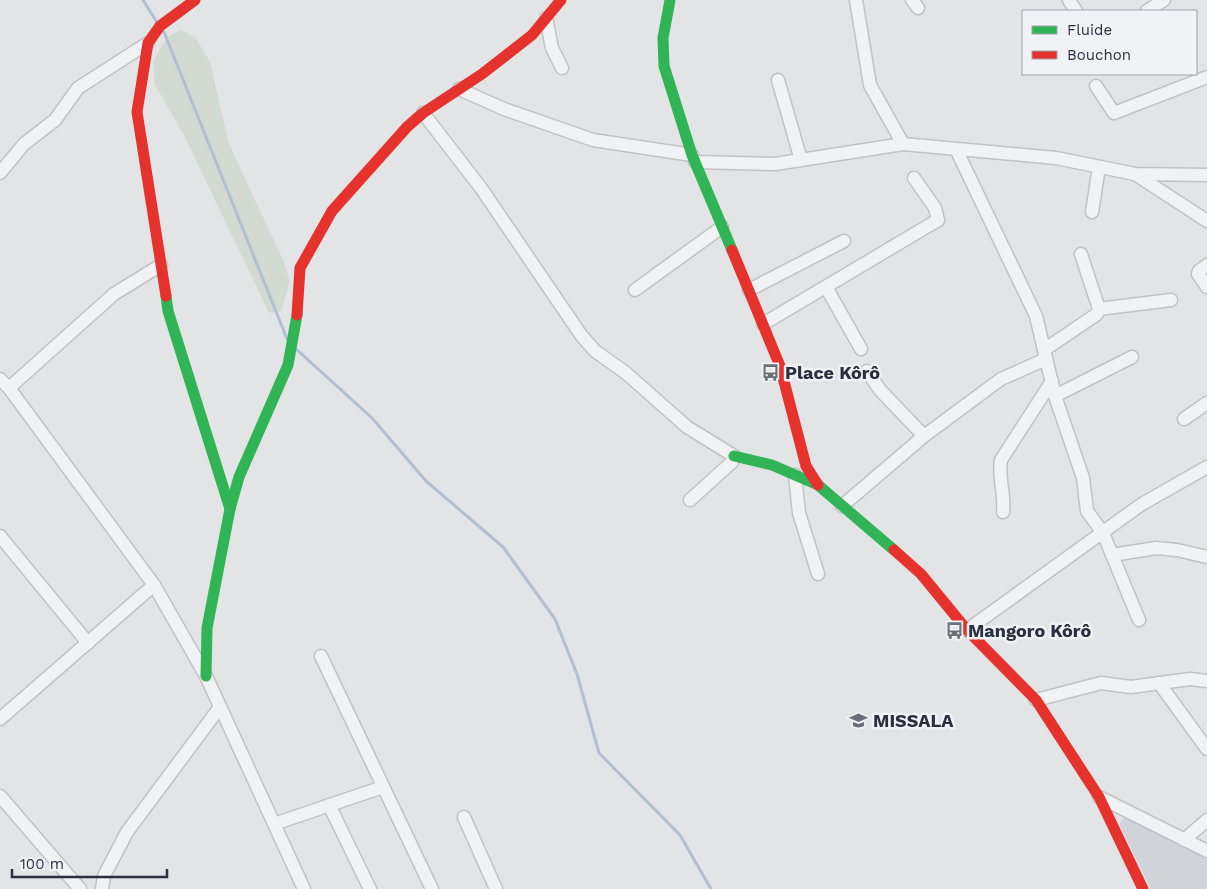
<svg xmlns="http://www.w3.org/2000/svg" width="1207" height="889" font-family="'Work Sans',sans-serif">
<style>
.built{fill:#d0d3d9}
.green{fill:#d2dad2}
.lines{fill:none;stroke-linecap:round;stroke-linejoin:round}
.stream{stroke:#b2bfd0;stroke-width:3}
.street-casing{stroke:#c0c2c4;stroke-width:15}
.street{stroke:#f1f2f4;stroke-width:12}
.fast{stroke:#30b455;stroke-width:11}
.jam{stroke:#e5322d;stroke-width:11}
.labels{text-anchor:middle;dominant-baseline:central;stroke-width:5;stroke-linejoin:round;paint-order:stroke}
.poi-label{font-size:18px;font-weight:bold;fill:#2a303f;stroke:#f0f2f6;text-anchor:start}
</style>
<rect width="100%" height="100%" fill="#e2e4e6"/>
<path class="built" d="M1128,813L1207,859V889H1151L1119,824Z"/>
<path class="green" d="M181,30L195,37L210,62L229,144L283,260L290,281L281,311L269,313L184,135L155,85L153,61L167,37Z"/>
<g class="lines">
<g class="stream">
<path d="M143,0L156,21"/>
<path d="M164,32L287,339"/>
<path d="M296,349L372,418L426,481L503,547L555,619L577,674L599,753L680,835L711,889"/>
</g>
<defs>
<g id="street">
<path d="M856,0L870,85L903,144"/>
<path d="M912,0L918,8"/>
<path d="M1069,0L1076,11"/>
<path d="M1147,11L1164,0"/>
<path d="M546,18L552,48L562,68"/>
<path d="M778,80L801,160"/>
<path d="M1096,86L1114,113L1207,77"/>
<path d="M459,89L504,109L593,140L692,155"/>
<path d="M423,113L481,188L581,335L595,351L626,373L687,427L734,456L732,462L690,500"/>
<path d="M956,149L1036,316L1055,396L1083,478L1087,511L1103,533L1139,620"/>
<path d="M695,162L775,164L903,144L1056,158L1135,174L1207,175"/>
<path d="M0,173L24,144L55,120L78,88L148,43"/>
<path d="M1135,174L1207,221"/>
<path d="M1092,212L1099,167"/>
<path d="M1207,265L1199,271L1198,274L1207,287"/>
<path d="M826,287L861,349"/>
<path d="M635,290L722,227"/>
<path d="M749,290L844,241"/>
<path d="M1099,309L1171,300"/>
<path d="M763,324L938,220L935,208L914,178"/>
<path d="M1044,350L1097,314L1099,309L1081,254"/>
<path d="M867,371L880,390L924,436"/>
<path d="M0,379L9,388L154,585L206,676L304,889"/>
<path d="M9,388L114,294L161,265"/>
<path d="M1055,396L1132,357"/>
<path d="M1184,419L1207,403"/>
<path d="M795,475L799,513L818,574"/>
<path d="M842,506L924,436L1001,379L1046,359"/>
<path d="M1003,512C1005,494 998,477 1001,460L1052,381"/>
<path d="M0,536L88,643"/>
<path d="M1112,555L1156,548L1177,550L1207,557"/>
<path d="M967,630L1142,504L1207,467"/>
<path d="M321,656L432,889"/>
<path d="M1159,683L1207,749"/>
<path d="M1036,700L1101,683L1131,687L1190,679L1207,681"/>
<path d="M0,719L154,585"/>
<path d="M0,796L80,889"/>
<path d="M1099,797L1207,851"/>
<path d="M329,805L370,889"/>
<path d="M464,817L496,889"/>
<path d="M274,824L383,787"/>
<path d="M1184,840L1207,820"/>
<path d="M102,889L104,876L127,832L220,707"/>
</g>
</defs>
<use href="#street" class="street-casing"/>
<use href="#street" class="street"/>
<g class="fast">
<path d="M670,0L663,38L664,66L692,155L732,250"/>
<path d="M166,296L168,311L230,509"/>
<path d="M734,456L772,465L818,485L894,550"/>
<path d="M206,676L207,628L230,509L239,477L288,365L297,315"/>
</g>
<g class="jam">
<path d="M732,250L780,366L806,466L818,485"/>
<path d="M166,296L137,112L148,43L160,26L195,0"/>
<path d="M297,315L300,268L332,211L407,127L423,113L482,74L532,35L561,0"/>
<path d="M894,550L921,574L967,630L1036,700L1099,797L1143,889"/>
</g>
</g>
<defs>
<symbol id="bus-bare" viewBox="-9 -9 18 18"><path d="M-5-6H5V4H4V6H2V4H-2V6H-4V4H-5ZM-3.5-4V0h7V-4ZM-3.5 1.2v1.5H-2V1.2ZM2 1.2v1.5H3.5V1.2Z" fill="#6a6f79" stroke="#f0f2f6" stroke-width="2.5" paint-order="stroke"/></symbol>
<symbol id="school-bare" viewBox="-9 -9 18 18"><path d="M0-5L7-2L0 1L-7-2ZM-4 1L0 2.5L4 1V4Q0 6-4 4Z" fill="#6a6f79" stroke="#f0f2f6" stroke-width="2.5" paint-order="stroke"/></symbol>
</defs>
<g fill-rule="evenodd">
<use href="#bus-bare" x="758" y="360" width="25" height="25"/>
<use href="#bus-bare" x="942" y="618" width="25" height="25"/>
<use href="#school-bare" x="846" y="708" width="25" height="25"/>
</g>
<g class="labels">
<g class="poi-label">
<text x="785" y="372">Place Kôrô</text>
<text x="968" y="630">Mangoro Kôrô</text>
<text x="873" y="720">MISSALA</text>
</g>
</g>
<rect x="1022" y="10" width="175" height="65" fill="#f0f2f6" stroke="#a1a4ad"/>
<rect x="1032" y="26" width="25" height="8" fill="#30b455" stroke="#a1a4ad"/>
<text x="1067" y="35" font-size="15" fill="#2a303f">Fluide</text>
<rect x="1032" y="51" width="25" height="8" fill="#e5322d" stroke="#a1a4ad"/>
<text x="1067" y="60" font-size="15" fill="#2a303f">Bouchon</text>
<path d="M12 869v8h155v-8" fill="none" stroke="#2a303f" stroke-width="2.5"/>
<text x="20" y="869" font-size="15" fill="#2a303f" stroke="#f0f2f6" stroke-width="4" paint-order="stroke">100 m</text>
</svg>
